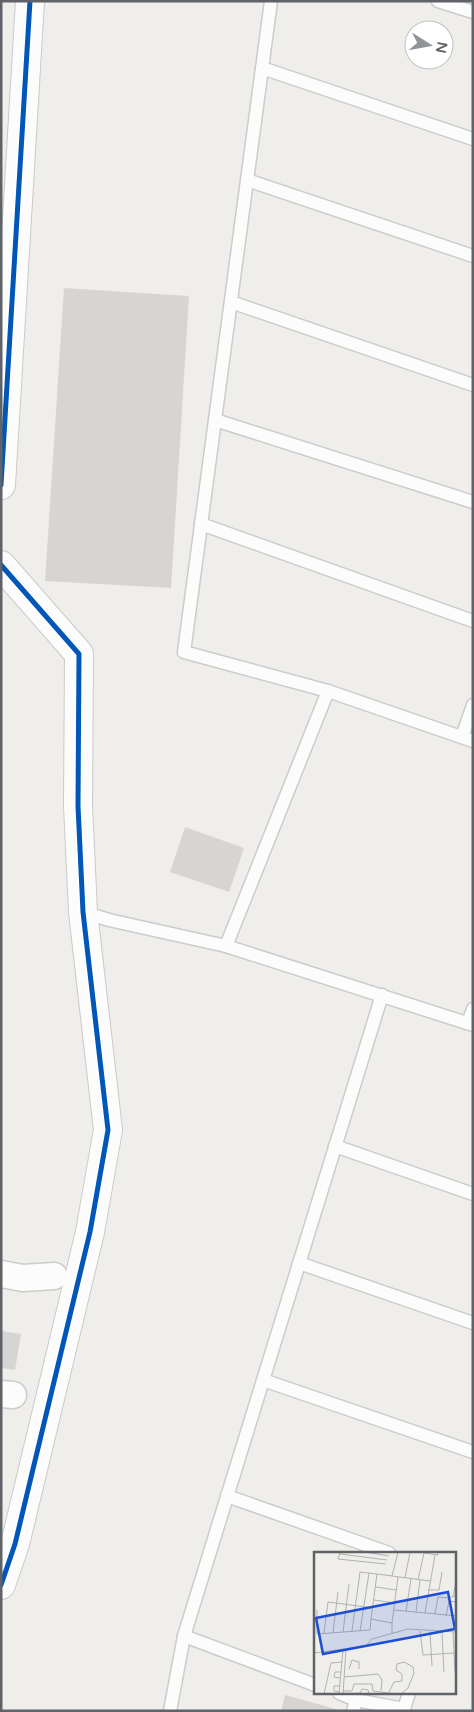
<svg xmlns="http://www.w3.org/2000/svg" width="474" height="1712" font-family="'Varela Round',sans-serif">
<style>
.building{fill:#d6d5d3}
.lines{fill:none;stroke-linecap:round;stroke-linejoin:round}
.lane-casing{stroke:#cbcccc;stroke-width:15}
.street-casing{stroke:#cbcccc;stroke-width:29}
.secondary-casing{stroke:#cacacb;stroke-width:30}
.lane{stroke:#fdfcfc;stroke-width:12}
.street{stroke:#fdfcfc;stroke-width:26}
.secondary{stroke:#fdfcfc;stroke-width:28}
.cycleway-casing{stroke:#fff;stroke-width:8}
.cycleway{stroke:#0057b8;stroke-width:5}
.inset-road{fill:none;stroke:#b1b2b2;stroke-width:1}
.view{fill:#1d4ed8;fill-opacity:0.15;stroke:#1d4ed8;stroke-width:2.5}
.inset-edge{fill:none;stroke:#5f6368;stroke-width:2.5}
</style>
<rect width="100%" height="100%" fill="#efeeea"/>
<g class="building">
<path d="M64,288L189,296L171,588L45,581Z"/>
<path d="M185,827L244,848L229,892L170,872Z"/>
<path d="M1,1331L21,1334L15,1370L1,1368Z"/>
<path d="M285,1695L336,1709L335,1711H281Z"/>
</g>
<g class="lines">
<defs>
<g id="lane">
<path d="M271,1L184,652L328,691"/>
<path d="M438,1L473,12"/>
<path d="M262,68L473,139"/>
<path d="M247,180L473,256"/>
<path d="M231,302L473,385"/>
<path d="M215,420L473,502"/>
<path d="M201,524L473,621"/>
<path d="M462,737L473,705"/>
<path d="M83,912L109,920L226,946L328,691L473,741"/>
<path d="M226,946L473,1025"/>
<path d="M468,1023L473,1009"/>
<path d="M335,1146L473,1194"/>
<path d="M299,1263L473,1323"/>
<path d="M263,1380L473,1452"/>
<path d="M227,1496L389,1553"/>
<path d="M184,1636L315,1685"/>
<path d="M339,1693L356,1700"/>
<path d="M404,1709L409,1693"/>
<path d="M170,1711L184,1636L382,995"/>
<path d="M353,1711L356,1700L404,1709V1711"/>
</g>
<g id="street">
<path d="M1,1274L23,1278L54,1276"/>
<path d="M1,1394L13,1395"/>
</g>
<g id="secondary">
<path d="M1,485L30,1"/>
<path d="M1,565L79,654L78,806L83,912L108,1130L90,1232L15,1544L1,1585"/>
</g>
</defs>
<use href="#lane" class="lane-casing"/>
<use href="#street" class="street-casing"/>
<use href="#secondary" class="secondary-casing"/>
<use href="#lane" class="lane"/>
<use href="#street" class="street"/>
<use href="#secondary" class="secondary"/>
<defs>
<g id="cycleway">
<path d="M1,485L30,1"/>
<path d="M1,565L79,654L78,806L83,912L108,1130L90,1232L15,1544L1,1585"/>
</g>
</defs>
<use href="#cycleway" class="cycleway-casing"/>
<use href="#cycleway" class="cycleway"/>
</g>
<g transform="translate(314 1552)">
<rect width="142" height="142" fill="#efeeea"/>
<path class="inset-road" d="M26,0L24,7L72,12M51,0L75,4M26,2L73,8M78,24L84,0M91,26L96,0M104,28L110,1L124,3V0M62,35L82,38M114,38H125L128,20M143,43L135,46V49L143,50M139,44L143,26M60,48L81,51M3,58V82L56,78L57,67M80,58L143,64M92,59L97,27M102,60L106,28M111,61L121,3M121,62L124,45L135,46M132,64L135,49M78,71L84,25M38,79L46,20L63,22M46,79L55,21M106,79L109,103L140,101M29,80L35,32M116,80L118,114M139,80L141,120M10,81L14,50L59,56M19,81L24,40M128,81L130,120M78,82V71L57,67L63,22L116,29M0,101L52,94L58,87L94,77L143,80M35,117L38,108L45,110V117M30,125L64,122L68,128L67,139M26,126L20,125L21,120H27M29,139H38L40,132H58L59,139L82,142M25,140L20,139V134H26M75,140L80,130L88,129V122L82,118L83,112L90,110L99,115L100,121L94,136L87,142M10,142L17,111L28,110M25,142L29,97M29,142L32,97M36,142L46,141L48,137L54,138L55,142"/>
<path class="view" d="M134,40L141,77L9,102L2,66Z"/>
<rect width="142" height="142" class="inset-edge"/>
</g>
<rect width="474" height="1712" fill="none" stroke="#5f6368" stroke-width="5"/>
<g transform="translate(429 45) rotate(101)"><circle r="24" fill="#ffffff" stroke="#bfc1c3"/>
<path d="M0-4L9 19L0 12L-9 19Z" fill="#919496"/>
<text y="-8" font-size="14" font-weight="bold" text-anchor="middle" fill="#5f6368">N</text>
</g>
</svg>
